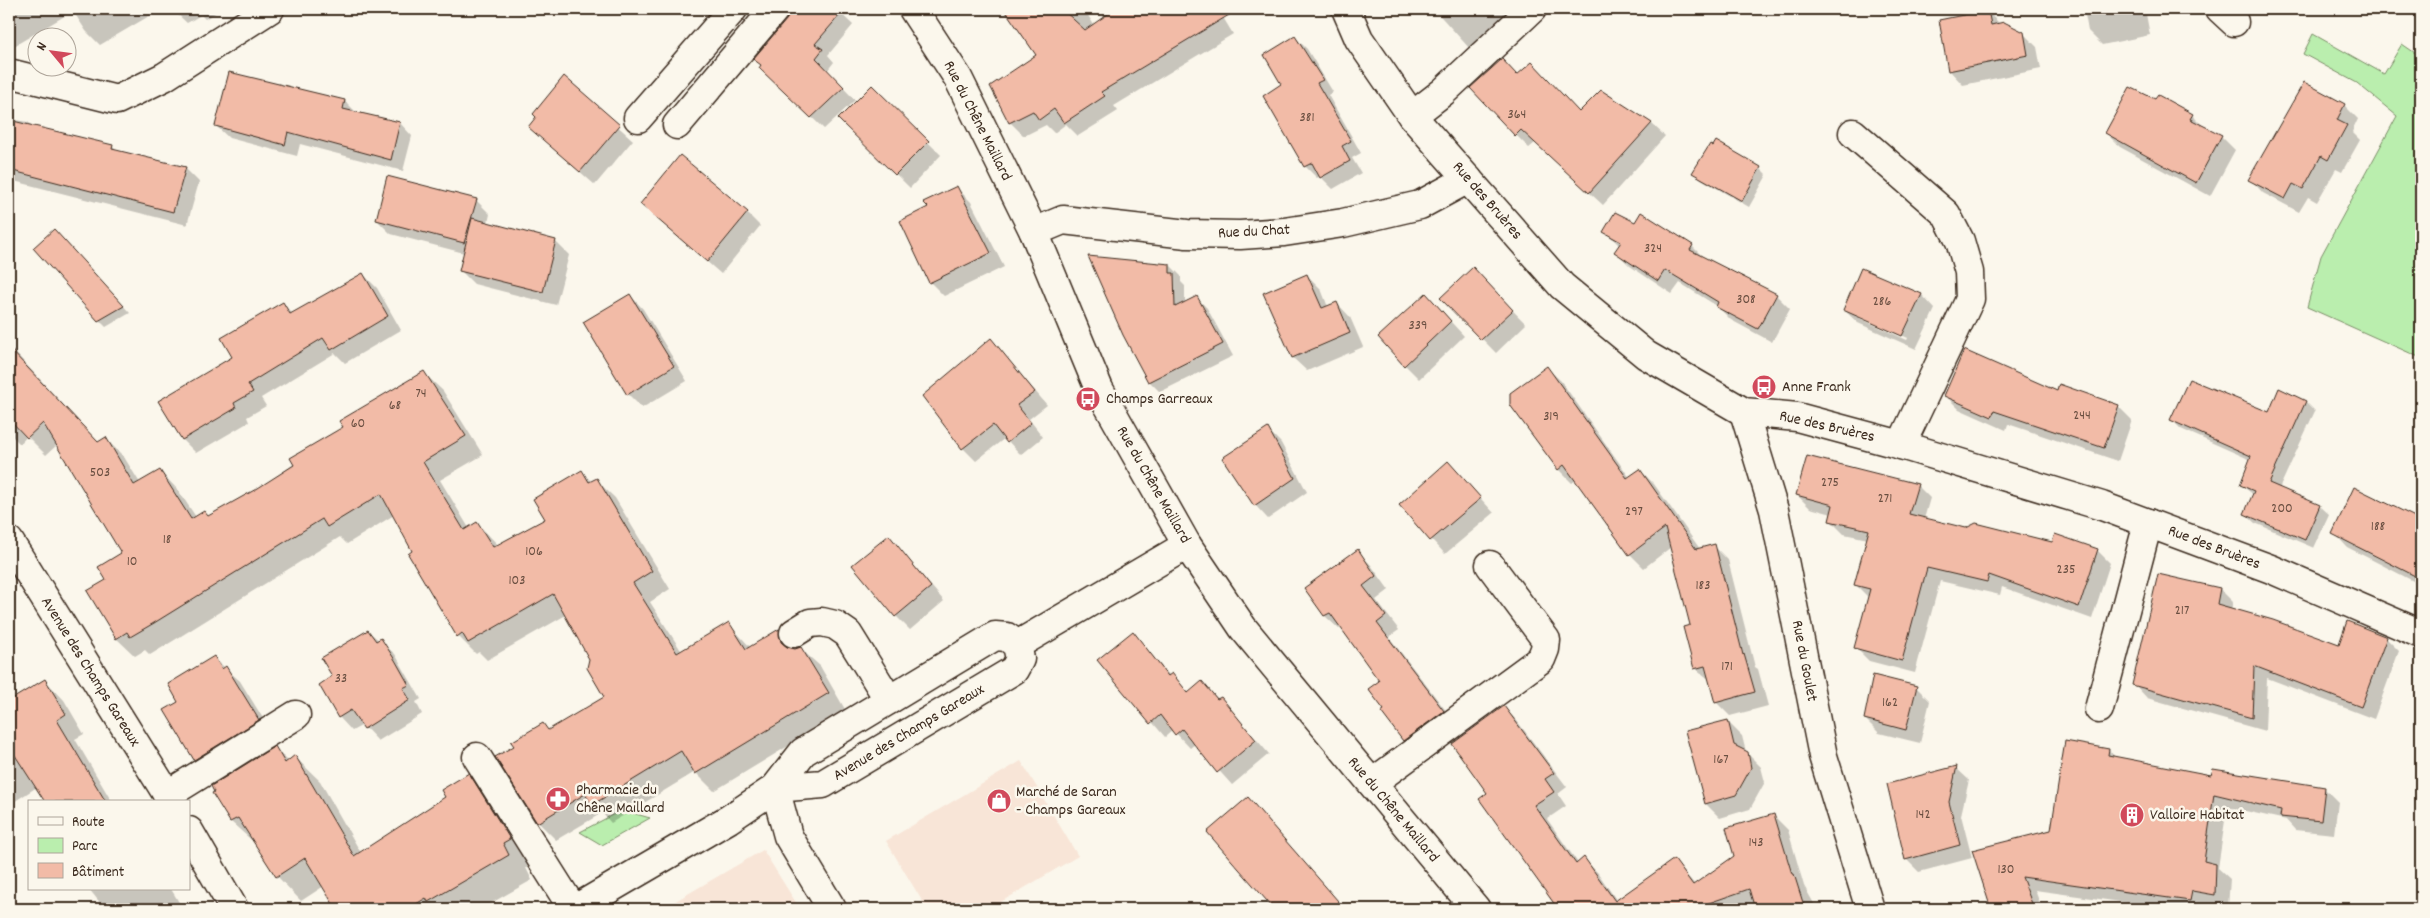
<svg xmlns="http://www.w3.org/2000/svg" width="2430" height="918" font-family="Dekko,sans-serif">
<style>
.built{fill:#f8e5d7}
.green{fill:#baeeae;stroke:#7a8c66}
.shadow{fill:#0003;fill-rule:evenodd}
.building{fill:#f2bba7;stroke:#3b2a1e}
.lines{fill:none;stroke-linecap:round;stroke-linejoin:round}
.minor-casing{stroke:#3b2a1e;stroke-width:31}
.minor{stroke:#fbf7ec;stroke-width:28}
.labels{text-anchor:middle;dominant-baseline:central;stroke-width:5;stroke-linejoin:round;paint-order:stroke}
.number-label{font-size:14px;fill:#694e40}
.street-label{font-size:16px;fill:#3b2a1e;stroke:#fbf7ec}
.poi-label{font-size:16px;fill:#3b2a1e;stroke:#fbf7ec;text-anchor:start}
</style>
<rect width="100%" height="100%" fill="#fbf7ec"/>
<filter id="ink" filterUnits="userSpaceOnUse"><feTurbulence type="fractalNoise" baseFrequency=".02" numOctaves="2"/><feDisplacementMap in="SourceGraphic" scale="10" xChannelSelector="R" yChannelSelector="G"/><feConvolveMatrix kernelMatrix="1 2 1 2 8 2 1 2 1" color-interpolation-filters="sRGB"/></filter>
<g filter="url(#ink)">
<g class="built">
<path d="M1021,761L1078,856L989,909H927L886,841Z"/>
<path d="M763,850L800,909H662Z"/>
</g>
<g class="green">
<path d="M2313,34L2384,74L2402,44L2421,57V358L2307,307L2321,256L2397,116L2357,83L2303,54Z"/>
<path d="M622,810L650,818L602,845L580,832Z"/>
</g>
<g class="shadow">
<path d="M9,9H161L100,45L86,31L73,11L9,49Z"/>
<path d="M172,9H222L205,19L201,15L187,23Z"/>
<path d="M791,9H836L853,25L828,55L834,62L827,71L855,100L824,129L773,80Z"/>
<path d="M1006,9H1084L1094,25L1117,9H1136L1139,11L1143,9H1218L1233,34L1114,106L1118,111L1078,136L1066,124L1054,133L1046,125L1024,136L1010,122L1038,55Z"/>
<path d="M1434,9H1518L1470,49Z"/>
<path d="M2084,9H2145L2150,35L2102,45L2088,31Z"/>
<path d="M1987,11L2000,24L2023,33L2037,47L2041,69L1963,85L1950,71L1940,21Z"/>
<path d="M1295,37L1307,49L1333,92L1328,95L1361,153L1352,158L1361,173L1333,189L1320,176L1317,178L1305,166L1283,85Z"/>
<path d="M1517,76L1579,113L1601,92L1652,124L1665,136L1603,205L1535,143L1529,148L1516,135Z"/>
<path d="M564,78L633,140L595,185L544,140L538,117Z"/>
<path d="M872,87L941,155L910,188L840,119Z"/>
<path d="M345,101L357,113L400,123L412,136L403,171L300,144L297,156L229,138L216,126Z"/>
<path d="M2155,101L2192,115L2205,128L2221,136L2235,150L2210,196L2120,147L2106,133Z"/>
<path d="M2344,105L2358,119L2352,132L2360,140L2342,172L2336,169L2317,202L2308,197L2299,212L2263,193L2250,179Z"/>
<path d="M9,115L15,120L28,122L33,127L112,146L118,152L185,168L199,182L187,225L14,181L9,175Z"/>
<path d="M1760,168L1767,175L1749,207L1701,179L1694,172Z"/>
<path d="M957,188L971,202L1004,267L944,296L930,282V208Z"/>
<path d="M476,200L490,214L488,223L555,241L569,255L556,305L474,284L460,270L464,253L391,234L377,220Z"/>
<path d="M641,204L747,213L760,226L721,274Z"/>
<path d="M1605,231L1692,246L1705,259L1776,295L1790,309L1772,342L1731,320L1717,306L1680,283L1672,294L1630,266L1616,252L1620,246Z"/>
<path d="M61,237L130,313L106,327L99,320Z"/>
<path d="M1170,265L1181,276V282L1185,286V303L1196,297L1207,308L1233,356L1160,392L1149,381Z"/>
<path d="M363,274L377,288L401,330L345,363L335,353L261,398L266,406L247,417L249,422L196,453L182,439L234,357L282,303L293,314Z"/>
<path d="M1307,275L1321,289L1328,307L1337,303L1350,317L1363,347L1307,371L1293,358L1265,294Z"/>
<path d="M1486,283L1526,324L1496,353L1442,298Z"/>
<path d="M630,295L643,309L687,381L642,408L628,394Z"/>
<path d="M1426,295L1464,336L1419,379L1405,365Z"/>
<path d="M1922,295L1935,309L1916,349L1858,323L1844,310ZM1859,316L1908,338L1907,340L1859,318Z"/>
<path d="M991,340L1047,405L1029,419L1043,437L1021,455L1005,438L976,461L963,448Z"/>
<path d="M9,346L99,443L106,439L124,457L140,483L160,471L178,490L196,517H209L258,489L424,373L443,391L483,455L440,480L469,528L477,523L498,545L547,519L581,471L592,482L596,480L615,498L670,589L650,602L682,652L729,624L751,648L779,630L820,666L846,711L714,791L695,772L611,823L602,813L556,840L538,822L516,746L543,725L549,731L606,697L591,659L566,615L487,660L479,652L476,654L458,636L394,515L347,544L340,537L173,641L150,655L145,650L135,656L116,638L107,580L123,553L57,445L46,455L27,436L20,444L9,433Z"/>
<path d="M1547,368L1561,381L1630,478L1640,470L1654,484L1700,549L1714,546L1728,560L1755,667L1758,669L1768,706L1730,716L1716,702L1711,681L1695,668L1692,626L1671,547L1644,568L1630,554L1576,480L1572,483L1558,469Z"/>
<path d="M2279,390L2306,402L2315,411L2279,489L2319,506L2329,515L2314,548L2255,523L2245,514L2254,495L2241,485L2251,460L2181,429L2172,420L2270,414Z"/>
<path d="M2057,393L2118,406L2132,420L2118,461L2008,424L2006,430L1959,409L1945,395Z"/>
<path d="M1268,430L1281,443L1307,492L1268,519L1255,505Z"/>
<path d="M1448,463L1494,513L1445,554L1400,505Z"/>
<path d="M1917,485L1930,498L1924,519L1966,530L2097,550L2110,563L2092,619L2002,587L2000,595L1940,581L1915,673L1869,661L1856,648L1869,598L1856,585L1868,539L1844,534L1831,521L1832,514L1810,508L1797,495Z"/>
<path d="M2355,488L2421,522V585L2347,547L2334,533Z"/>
<path d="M889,537L944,601L910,630L896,616Z"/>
<path d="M1357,551L1371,565L1389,590L1376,600L1399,630L1389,637L1457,725L1417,754L1404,740L1385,710L1381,681L1342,627L1339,629L1325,616L1305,589Z"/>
<path d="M2159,575L2220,589L2233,602L2231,609L2340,646L2386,638L2399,651L2374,719L2267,678L2265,731L2147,698L2134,684Z"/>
<path d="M368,631L395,654L421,699L416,702L422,714L378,741L363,725L352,731L339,717L334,677Z"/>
<path d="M1133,633L1170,676L1172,675L1189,693L1202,682L1219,700L1221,698L1269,754L1232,785L1195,744L1190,748L1173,730L1165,737L1099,660Z"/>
<path d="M214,658L240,681L272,733L209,772L195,759Z"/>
<path d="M45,680L64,700L84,734L75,739L112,802H47L37,787L9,805V702Z"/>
<path d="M1916,687L1930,701L1920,743L1879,733L1865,719Z"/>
<path d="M1504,707L1517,721L1567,787L1558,794L1566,806L1547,819L1578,863L1584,859L1598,873L1617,901L1674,860L1695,885L1735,856L1774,816L1788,830L1804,886L1817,909H1757L1755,905L1743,909H1559L1481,799L1489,793Z"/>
<path d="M1728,722L1742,736L1746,752L1761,767L1765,782L1750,809L1720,818L1706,804Z"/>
<path d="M275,748L289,762L295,757L320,781L361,853L447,798L469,775L493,799L534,864L526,868L532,880L481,909H337L324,886L301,901L277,876L257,845L231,822L214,793Z"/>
<path d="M2109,750L2116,758L2212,776L2324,788L2338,802L2334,834L2295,830L2286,820L2227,807L2218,868L2230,879L2228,908L2205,904V909H2171L2035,890L2042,909H1992L1974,851L2052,831Z"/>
<path d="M1956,768L1969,780L1961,815L1972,858L1919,872L1906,859Z"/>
<path d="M1248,799L1261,812L1343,909H1276L1209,832Z"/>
<path d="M89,889H171L183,909H105Z"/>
</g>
<g class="building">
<path d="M790,9H845L815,44L823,49L816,58L844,87L811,118L759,68L761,65L753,59L787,19Z"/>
<path d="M1004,9H1062L1085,30L1115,9H1239L1101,92L1105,96L1064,123L1054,109L1039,120L1033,111L1009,123L990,86L1036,55Z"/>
<path d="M1988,10L1991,25L2004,22L2024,32L2028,55L1948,71L1939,20Z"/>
<path d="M1295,36L1323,80L1317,83L1351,141L1342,146L1350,161L1320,178L1312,163L1304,167L1263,96L1281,84L1264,55Z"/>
<path d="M1502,59L1517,75L1532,62L1579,112L1601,90L1652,123L1589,193L1521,130L1515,136L1470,88Z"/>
<path d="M229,72L345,100L343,109L400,122L391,160L288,132L285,145L215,126Z"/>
<path d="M564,76L620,125L580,172L528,127L536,117L533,114Z"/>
<path d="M2304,82L2345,104L2337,120L2347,125L2328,160L2321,156L2303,189L2293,184L2285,199L2248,180Z"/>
<path d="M872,85L929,141L895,175L838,119Z"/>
<path d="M2130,87L2155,99L2158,95L2193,114L2190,119L2222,135L2196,183L2105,133Z"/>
<path d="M9,120L113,145L112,149L186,167L173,212L9,170Z"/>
<path d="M1716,141L1761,167L1742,201L1692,173L1710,144L1713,146Z"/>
<path d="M680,155L748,212L707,262L640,204Z"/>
<path d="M387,176L477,199L464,243L376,220Z"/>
<path d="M957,186L991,253L929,283L900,221L928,207L923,202Z"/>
<path d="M1615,212L1635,222L1641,212L1693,245L1690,250L1777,294L1758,329L1716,307L1718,302L1665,270L1658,281L1614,252L1621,242L1603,232Z"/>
<path d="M472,218L556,240L543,292L459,271Z"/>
<path d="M54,229L124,306L98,321L33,248Z"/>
<path d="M1088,256L1170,264V273H1174L1175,307L1197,296L1223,344L1148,382L1123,335Z"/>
<path d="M1473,267L1513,310L1481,340L1440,298Z"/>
<path d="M1861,268L1922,294L1902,336L1843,310Z"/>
<path d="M363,273L388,316L331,350L323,338L248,384L253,392L234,403L236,408L182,440L158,401L232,357L221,338L283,302L290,314Z"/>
<path d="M1307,274L1322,308L1337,302L1350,333L1292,358L1263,293Z"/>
<path d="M1426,293L1451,321L1404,366L1378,337Z"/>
<path d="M630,294L674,366L627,395L583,322Z"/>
<path d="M991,338L1035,392L1017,405L1031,423L1007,443L993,425L962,449L922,396Z"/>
<path d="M9,348L98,442L106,437L134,485L160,470L191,519L204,511L208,516L258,488L294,465L290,458L343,427L339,421L424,371L466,436L423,462L464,530L477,522L493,547L545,519L533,499L582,470L589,482L597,478L652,571L633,583L677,653L729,622L746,649L779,629L781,642L787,647L795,649L801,647L829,693L695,774L681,751L592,805L585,794L537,823L495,757L514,746L511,742L543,723L548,730L604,697L587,668L589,659L553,594L468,643L462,633L457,637L408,554L412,551L381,494L327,527L322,519L154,623L130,637L127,632L116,639L87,591L106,580L98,567L121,553L43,423L27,438L9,419Z"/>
<path d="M1964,350L2057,391L2059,384L2119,405L2104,448L1994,411L1992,417L1944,396Z"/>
<path d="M1547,366L1627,478L1640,469L1696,549L1715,544L1743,655L1744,654L1755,692L1715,703L1705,666L1694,669L1683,627L1690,625L1665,528L1629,555L1564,465L1558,470L1510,405V393Z"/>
<path d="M2189,379L2269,412L2279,388L2306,401L2269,483L2320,505L2305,540L2244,514L2254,491L2240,485L2251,456L2170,420Z"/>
<path d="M1268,428L1295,478L1254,506L1222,458Z"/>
<path d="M1807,456L1918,484L1909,514L1966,528L1976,523L2052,542L2055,534L2098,549L2079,607L1989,575L1987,582L1927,568L1902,661L1854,648L1870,589L1854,585L1869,530L1829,521L1833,505L1796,495Z"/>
<path d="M1448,461L1481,498L1430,541L1399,505Z"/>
<path d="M2354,487L2421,520V579L2332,534Z"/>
<path d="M889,535L931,587L895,617L852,565Z"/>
<path d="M1358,549L1376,576L1363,586L1386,616L1377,623L1444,711L1403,741L1381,712L1384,710L1368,689L1379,681L1330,613L1324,616L1304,588Z"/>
<path d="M2158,574L2220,588L2217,604L2273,620L2339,644L2347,621L2387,637L2361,707L2254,666L2252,718L2132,685Z"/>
<path d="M368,630L376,641L381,638L395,660L409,685L403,688L410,700L364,729L351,710L338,718L319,685L332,676L321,658Z"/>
<path d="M1133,631L1168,676L1172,673L1188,693L1202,681L1217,699L1221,697L1256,740L1217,773L1182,729L1175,735L1160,715L1150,724L1097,660Z"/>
<path d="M214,656L222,669L226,666L259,720L194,760L164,710L178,702L168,684Z"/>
<path d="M1873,675L1917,686L1906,730L1864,719Z"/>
<path d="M45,679L66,714L57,720L106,802H45L9,746V701Z"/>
<path d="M1504,706L1554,773L1545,779L1554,792L1534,805L1576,864L1584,857L1615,901L1674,859L1693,885L1734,856L1726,828L1774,814L1792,874H1794L1805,909H1755L1749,889L1706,904L1710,909H1558L1479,799L1487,793L1452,744Z"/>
<path d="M1728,720L1734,745L1748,752L1751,768L1736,795L1705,804L1685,731Z"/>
<path d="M2065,741L2109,749L2108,755L2211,775L2213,769L2325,787L2321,821L2280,817L2281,810L2214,794L2204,861L2216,864L2215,895L2192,891L2190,901L2022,877L2034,909H1991L1972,850L2051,830Z"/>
<path d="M275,746L285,763L295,755L354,856L445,797L441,790L469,773L510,839L503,843L509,855L428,902L426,898L408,909H336L305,858L276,877L238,818L230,822L212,793L214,792L211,786Z"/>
<path d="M1957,766L1949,802L1960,845L1905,860L1887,784Z"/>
<path d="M1248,797L1271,824L1345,909H1274L1232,861L1207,832Z"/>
</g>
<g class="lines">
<defs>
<g id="minor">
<path d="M913,9L958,78L1034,232L1099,389L1187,545L1243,628L1476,909"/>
<path d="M1346,9L1359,39L1412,116L1562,286L1646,355L1744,412L1797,417L1901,445L2102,506L2271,569L2421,634"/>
<path d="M2220,9L2234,22"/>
<path d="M9,73L117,100L164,77L270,9"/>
<path d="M1412,116L1443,92L1532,9"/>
<path d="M638,118L733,9"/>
<path d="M677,125L775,9"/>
<path d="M1853,133L1946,214L1960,241L1969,272L1970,299L1901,445"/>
<path d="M1034,232L1063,220L1187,234L1240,235L1284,232L1343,223L1420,205L1468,179"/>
<path d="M1744,412L1774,510L1823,756L1870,909"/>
<path d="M9,541L172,802"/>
<path d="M794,633L810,623L822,622L835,625L848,634L889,700"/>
<path d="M1017,645L1187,545"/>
<path d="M2099,709L2148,523"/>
<path d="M477,757L573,909"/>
<path d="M1372,783L1541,659L1545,649L1546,640L1490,565"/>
<path d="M775,788L788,836L832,909"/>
<path d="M167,795L296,715"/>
<path d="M189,831L234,909"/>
<path d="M575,909L729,819L775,788L803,752L995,636L1007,637L1017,645L1020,659L1014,670L823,784L775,788"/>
</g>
</defs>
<use href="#minor" class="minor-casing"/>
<use href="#minor" class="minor"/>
</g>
</g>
<defs>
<symbol id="bus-disc" viewBox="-11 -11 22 22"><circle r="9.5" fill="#d1495b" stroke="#fbf7ec"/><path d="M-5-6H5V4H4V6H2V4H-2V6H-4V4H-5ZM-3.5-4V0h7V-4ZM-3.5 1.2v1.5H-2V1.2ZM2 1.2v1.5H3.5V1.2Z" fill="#fff"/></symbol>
<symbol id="pharmacy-disc" viewBox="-11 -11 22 22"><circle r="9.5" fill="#d1495b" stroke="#fbf7ec"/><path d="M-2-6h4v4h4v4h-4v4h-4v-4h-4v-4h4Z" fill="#fff"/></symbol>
<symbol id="shop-disc" viewBox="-11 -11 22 22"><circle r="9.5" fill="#d1495b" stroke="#fbf7ec"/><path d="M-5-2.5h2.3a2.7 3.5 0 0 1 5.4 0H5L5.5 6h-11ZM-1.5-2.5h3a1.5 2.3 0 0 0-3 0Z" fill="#fff"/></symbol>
<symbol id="building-disc" viewBox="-11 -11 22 22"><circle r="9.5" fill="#d1495b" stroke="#fbf7ec"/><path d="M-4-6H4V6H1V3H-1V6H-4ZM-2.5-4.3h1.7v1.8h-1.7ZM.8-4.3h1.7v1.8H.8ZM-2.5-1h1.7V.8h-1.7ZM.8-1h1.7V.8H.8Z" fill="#fff"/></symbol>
</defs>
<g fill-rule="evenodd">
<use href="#bus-disc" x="1750" y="373" width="28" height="28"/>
<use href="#bus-disc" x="1074" y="385" width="28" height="28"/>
<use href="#pharmacy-disc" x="544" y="785" width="28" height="28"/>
<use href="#shop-disc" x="985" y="787" width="28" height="28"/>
<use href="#building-disc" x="2118" y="801" width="28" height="28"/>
</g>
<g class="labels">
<g class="number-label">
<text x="1517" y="115">364</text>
<text x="1307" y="118">381</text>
<text x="1653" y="249">324</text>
<text x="1746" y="300">308</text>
<text x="1882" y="302">286</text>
<text x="1418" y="326">339</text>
<text x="421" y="394">74</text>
<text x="395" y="406">68</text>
<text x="2082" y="416">244</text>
<text x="1551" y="417">319</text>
<text x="358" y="424">60</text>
<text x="100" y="473">503</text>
<text x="1830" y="483">275</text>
<text x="1885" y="499">271</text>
<text x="2282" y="509">200</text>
<text x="1634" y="512">297</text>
<text x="2378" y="527">188</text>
<text x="167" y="540">18</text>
<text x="534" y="552">106</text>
<text x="132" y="562">10</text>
<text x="2066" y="570">235</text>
<text x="517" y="581">103</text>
<text x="1703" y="586">183</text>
<text x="2182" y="611">217</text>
<text x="1727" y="667">171</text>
<text x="341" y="679">33</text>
<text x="1890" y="703">162</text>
<text x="1721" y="760">167</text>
<text x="1923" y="815">142</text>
<text x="1756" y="843">143</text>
<text x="2006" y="870">130</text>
</g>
<g class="street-label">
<text transform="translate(977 121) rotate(63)">Rue du Chêne Maillard</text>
<text transform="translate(1487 201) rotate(49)">Rue des Bruères</text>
<text transform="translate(1254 232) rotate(-3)">Rue du Chat</text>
<text transform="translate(1827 427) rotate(13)">Rue des Bruères</text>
<text transform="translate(1153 485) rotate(60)">Rue du Chêne Maillard</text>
<text transform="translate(2214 548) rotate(21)">Rue des Bruères</text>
<text transform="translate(1804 661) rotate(79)">Rue du Goulet</text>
<text transform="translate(90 672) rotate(58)">Avenue des Champs Gareaux</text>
<text transform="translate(909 733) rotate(-31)">Avenue des Champs Gareaux</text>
<text transform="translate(1393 810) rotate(50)">Rue du Chêne Maillard</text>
</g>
<g class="poi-label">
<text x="1782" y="387">Anne Frank</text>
<text x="1106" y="399">Champs Garreaux</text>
<text x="576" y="790">Pharmacie du<tspan x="576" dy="18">Chêne Maillard</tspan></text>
<text x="1016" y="792">Marché de Saran<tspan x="1016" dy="18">- Champs Gareaux</tspan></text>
<text x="2150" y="815">Valloire Habitat</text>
</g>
</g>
<rect width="2430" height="918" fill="none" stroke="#fbf7ec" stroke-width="30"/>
<rect x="15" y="15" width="2400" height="888" fill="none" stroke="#3b2a1e" stroke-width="2" filter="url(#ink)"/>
<rect x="28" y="800" width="162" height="90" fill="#fbf7ec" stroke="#aea59a"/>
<rect x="38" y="817" width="25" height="8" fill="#fbf7ec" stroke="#aea59a"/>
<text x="72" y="826" font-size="15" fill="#3b2a1e">Route</text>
<rect x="38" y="838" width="25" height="15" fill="#baeeae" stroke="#aea59a"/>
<text x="72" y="850" font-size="15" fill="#3b2a1e">Parc</text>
<rect x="38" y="863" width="25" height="15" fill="#f2bba7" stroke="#aea59a"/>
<text x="72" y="876" font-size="15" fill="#3b2a1e">Bâtiment</text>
<g transform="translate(52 52) rotate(299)"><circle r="24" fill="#fbf7ec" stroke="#aea59a"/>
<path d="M0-4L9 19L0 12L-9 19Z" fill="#d1495b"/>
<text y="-8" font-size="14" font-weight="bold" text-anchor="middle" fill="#3b2a1e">N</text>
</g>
</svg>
